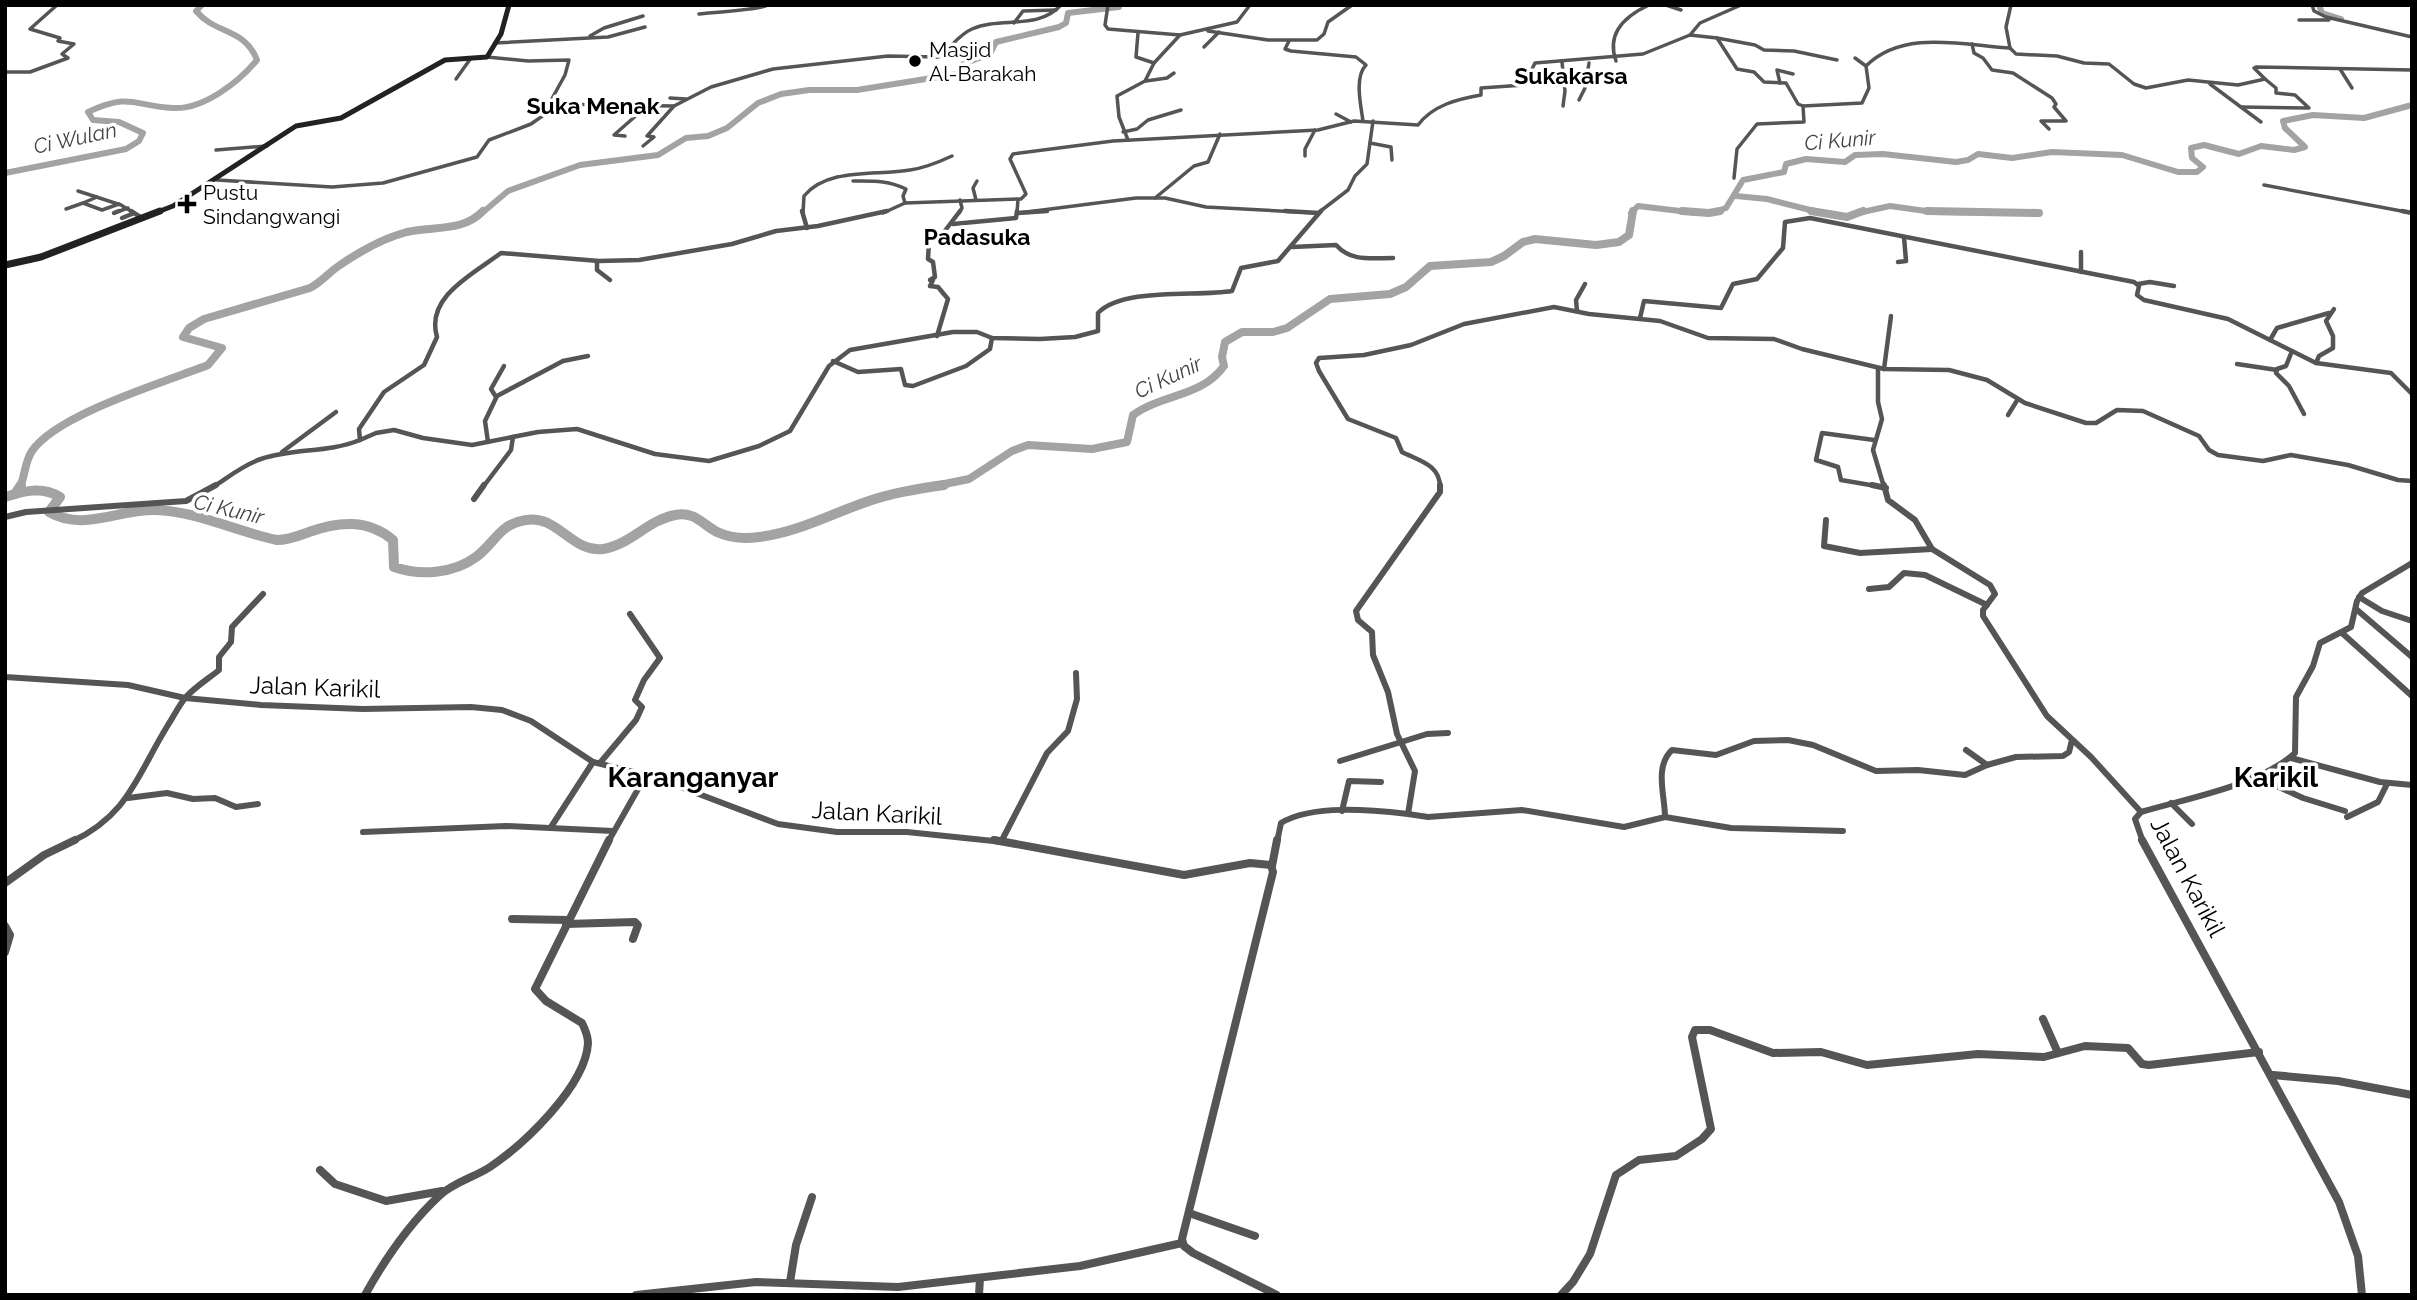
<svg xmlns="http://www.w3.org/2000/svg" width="2417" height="1300" font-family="Raleway,sans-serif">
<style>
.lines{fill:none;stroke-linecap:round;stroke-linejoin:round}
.river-far2{stroke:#a3a3a3;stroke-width:6}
.river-far1{stroke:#a3a3a3;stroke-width:8}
.river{stroke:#a3a3a3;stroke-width:10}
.street-far3{stroke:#555;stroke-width:3.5}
.street-far2{stroke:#555;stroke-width:4.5}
.street-far1{stroke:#555;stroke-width:6}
.street{stroke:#555;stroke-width:8}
.secondary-far1{stroke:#222;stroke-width:5}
.secondary{stroke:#222;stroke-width:7}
.poi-dot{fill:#000;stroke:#fff;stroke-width:2.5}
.labels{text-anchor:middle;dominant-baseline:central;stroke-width:7;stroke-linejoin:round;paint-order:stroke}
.far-poi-label{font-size:21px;fill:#000;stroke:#fff;text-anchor:start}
.far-water-label{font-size:21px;font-style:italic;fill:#444;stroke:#fff}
.far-quarter-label{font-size:23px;font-weight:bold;fill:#000;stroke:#fff}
.street-label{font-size:24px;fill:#000;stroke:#fff}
.quarter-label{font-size:28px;font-weight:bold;fill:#000;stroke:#fff}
</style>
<rect width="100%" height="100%" fill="#fff"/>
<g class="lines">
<g class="river-far2">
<path d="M2319,5L2322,13L2341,19"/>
<path d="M5,173L126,149L139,141L143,133L119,122L93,120L88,112C132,92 132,106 173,108C203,110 239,82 257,60C244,27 216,35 196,11L202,5"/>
<path d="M1736,196L1767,199L1822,213"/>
<path d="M482,213L508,191L580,165L658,155L686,138L708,136L727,128L758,103L781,94L809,90H857L963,73V64L990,54L996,42L1059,27L1066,23L1068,13L1119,7"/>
<path d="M1631,213L1638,206L1697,213"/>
<path d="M1711,213L1726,208L1743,180L1784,172L1786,164L1806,159L1845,162L1855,155L1883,154L1956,162L1968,160L1978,154L2012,158L2052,152L2122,155L2178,172H2197L2203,167L2192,158L2191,148L2204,145L2239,154L2261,146L2294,150L2305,147L2285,128L2283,121L2313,115L2364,118L2412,105"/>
<path d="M1858,213L1890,206L1933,212L2033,213"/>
</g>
<g class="river-far1">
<path d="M1682,211L1709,213L1720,211"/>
<path d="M1811,211L1847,217L1863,211"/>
<path d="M1927,211L2039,213"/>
<path d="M20,487C25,476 25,461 32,451C57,414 165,382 208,365L222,348L183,337L189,328L204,319L310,288C322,282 329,272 340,265C359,252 384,238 407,232C434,226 463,232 483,211"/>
<path d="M930,487L969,479L1012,451L1028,445L1092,449L1127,442L1133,415C1162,394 1202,397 1224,366L1222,357L1225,342L1242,332H1273L1287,328L1330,299L1390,294L1406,287L1430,266L1491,262L1504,256L1523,242L1535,239L1596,245L1619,242L1629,235L1633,211"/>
</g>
<g class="river">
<path d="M15,494L21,485"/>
<path d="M5,497C24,491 42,486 60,497L49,512C83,532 119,509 155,510C197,511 237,532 277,540C289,540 298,536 309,532C339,521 368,519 393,540L394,567C420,576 453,574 476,557C495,543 499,524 526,520C557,514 572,553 603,549C630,545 648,520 675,515C694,511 702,524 717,532C730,538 745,539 759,537C796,533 831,514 866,502C891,493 917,489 944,485"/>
</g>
<g class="street-far3">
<path d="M1108,5L1105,25L1108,29L1180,35L1237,22L1250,5"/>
<path d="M1666,5L1681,10"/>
<path d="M2312,5L2314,11L2326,17L2412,37"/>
<path d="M699,14C714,12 760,10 768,5"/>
<path d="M2299,20H2329"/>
<path d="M1014,23L1023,11L1056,10"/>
<path d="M1208,31L1268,40H1317L1324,34L1328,22L1352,5"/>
<path d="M1690,35L1700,23L1741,5"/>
<path d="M590,36L604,28L643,16"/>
<path d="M1717,38L1755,45L1764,50L1794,51L1837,60"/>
<path d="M1289,41L1285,49L1291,51L1356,57L1366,65C1354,77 1361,106 1363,121"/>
<path d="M495,43L608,37L645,27"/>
<path d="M1972,44L1974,53L1983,58L1992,70L2013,73L2052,98L2056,104L2054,107L2066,121H2041L2049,129"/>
<path d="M1204,47L1219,32"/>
<path d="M2010,48L2016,54L2057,56L2084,63L2109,64L2134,84L2146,88L2188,80L2238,85L2265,79L2254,68L2256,67L2412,70"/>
<path d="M2010,48L2006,27L2011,5"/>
<path d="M487,57L528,61L569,60L565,75L549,104L674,106L711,87L773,69L888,56L938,57C950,49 958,35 972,29C1001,16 1037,31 1061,5"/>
<path d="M1855,58L1866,66"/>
<path d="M1616,61C1606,33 1625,16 1649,5"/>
<path d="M1562,62L1565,91L1563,106"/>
<path d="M1154,63L1180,35"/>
<path d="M2340,69L2352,88"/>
<path d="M5,72H30L68,58L62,54L74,44L58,41L60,38L30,29L57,5"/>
<path d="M456,79L471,58"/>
<path d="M1146,81L1167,78L1174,73"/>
<path d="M1780,83L1777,70L1793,74"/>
<path d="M2210,84L2261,122"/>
<path d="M670,98L686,99"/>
<path d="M1579,100L1585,88L1589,63"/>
<path d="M1803,106L1862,103L1869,88L1866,66C1903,29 1963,45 2010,48"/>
<path d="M2241,107L2309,108L2295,95L2276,93V88L2265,79"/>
<path d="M1336,114L1351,122"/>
<path d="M1123,132L1137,129L1148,120L1181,110"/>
<path d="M625,136L614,135L647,106"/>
<path d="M1128,140L1119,117L1117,96L1145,81L1154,63L1136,57L1138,33"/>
<path d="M1370,143L1391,147L1392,160"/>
<path d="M643,146L654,137L647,136L674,106"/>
<path d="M216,150L267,146"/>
<path d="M1305,156V149L1315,130"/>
<path d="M217,180L332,187L383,183L477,157L489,140L531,124L558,105"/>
<path d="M853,181C873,181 888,180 906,189L903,196L905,203"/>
<path d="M2264,185L2412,213"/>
<path d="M78,191L121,205L134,213"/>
<path d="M97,197L83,203L102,210L119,204"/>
<path d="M1155,198L1194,166L1208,162L1220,134"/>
<path d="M976,200L973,188L977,181"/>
<path d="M66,209L83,203"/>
<path d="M114,213L128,208"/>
<path d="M803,213L804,196C828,167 876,176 910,170C925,168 939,162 952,156"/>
<path d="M883,213L905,203L1021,199L1026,194L1010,159L1013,154L1113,141L1318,130L1354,121L1418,125C1433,105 1458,99 1481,95V88L1524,85L1535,63L1643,54L1690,35L1717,38L1737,69L1754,72L1764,82L1786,83L1798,104L1803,106L1804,122L1757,124L1737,149L1734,178"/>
<path d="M959,213L962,208L960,200"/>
<path d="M1017,213L1018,199"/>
<path d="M1019,213L1136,198H1165L1206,207L1318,213"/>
<path d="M1318,213L1348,190L1355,176L1367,164L1373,121"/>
</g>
<g class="street-far2">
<path d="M131,211L142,218"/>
<path d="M802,211L807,228"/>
<path d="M1285,211L1319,213"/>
<path d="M2402,211L2412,213"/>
<path d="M114,213L119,211"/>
<path d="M1018,213L1047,211"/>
<path d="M122,218L132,214"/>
<path d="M953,224L1016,218L1017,211"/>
<path d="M1292,247L1336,245C1351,262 1371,258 1393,258"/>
<path d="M2081,252V272"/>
<path d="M597,261V270L610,280"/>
<path d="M1898,262L1906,261L1904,237"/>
<path d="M2138,284L2150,282L2174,286"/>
<path d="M1577,311L1576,300L1585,284"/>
<path d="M1640,318L1644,301L1721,308L1733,284L1757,279L1783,248L1785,222L1810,218L2134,282L2139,286L2137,295L2144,300L2228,319L2316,363L2391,373L2412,394"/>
<path d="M937,336L948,299L938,287L930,286L933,280H930L935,277L933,262L928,259L929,242L944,232L960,211"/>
<path d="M2270,340L2277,328L2329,313"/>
<path d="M2292,351L2286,366L2277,369L2276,373L2289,386L2304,414"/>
<path d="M833,361L858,372L901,369L905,385L913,386L966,366L990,349L992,338"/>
<path d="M2316,363L2319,356L2333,348V336L2326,321L2334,309"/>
<path d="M2237,364L2277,370"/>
<path d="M1878,368V402L1882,419L1873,450L1884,487"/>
<path d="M1884,369L1891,316"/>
<path d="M496,397L491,389L504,366"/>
<path d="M2008,415L2018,399"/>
<path d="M360,440L376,433L394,430L423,438L472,445L538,432L577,429L655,454L709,461L759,446L790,431L829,366L850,350L953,332H977L992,338L1040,339L1075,337L1098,331V313C1123,287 1197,297 1232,291L1241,268L1278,261L1321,211"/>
<path d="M1874,440L1822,433L1816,460L1838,467L1841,480L1882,487"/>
<path d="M488,442L485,421L497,396L563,361L588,356"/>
<path d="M282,452L336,412"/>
<path d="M213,487C229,477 243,465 261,459C294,448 328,453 360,440L359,429L384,392L424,365L437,337C425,297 473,274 501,253L599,261L639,260L732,244L776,231L818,226L887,211"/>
<path d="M483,487L511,450L513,437"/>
<path d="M1440,487C1440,465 1420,461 1402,452L1396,438L1348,419L1319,371L1316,363L1319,358L1364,355L1411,345L1464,324L1554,307L1589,314L1660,321L1708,338L1774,339L1802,349L1884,369L1949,370L1987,380L2025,403L2086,423H2096L2117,410L2143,411L2199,436L2209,450L2218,455L2263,461L2291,455L2348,465L2398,480L2412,481"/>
</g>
<g class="street-far1">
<path d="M1872,485L1886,488"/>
<path d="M1884,485L1888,500L1915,520L1932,549L1990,585L1995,594L1983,610V616L2047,716L2091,757L2141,812"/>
<path d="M474,499L484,485"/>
<path d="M5,517L26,512L186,501L216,485"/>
<path d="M1826,520L1824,546L1860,553L1932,549"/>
<path d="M1869,589L1889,587L1904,573L1925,575L1987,605"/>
<path d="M2359,597L2382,611L2412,621"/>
<path d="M2356,609L2412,657"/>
<path d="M2342,633L2412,696"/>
<path d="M5,677L128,685L185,698L261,705L363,709L471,707L502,710L531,721L593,762L654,777L778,824L837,832H907L1003,842"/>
<path d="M1966,750L1987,765"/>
<path d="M2291,758L2380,782L2412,785"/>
<path d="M1340,761L1427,734L1448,733"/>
<path d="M600,763L636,720L642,707L635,700L644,680L660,658L630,614"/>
<path d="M2253,775L2303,798L2345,811"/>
<path d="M128,798L167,793L193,799L215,798L236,807L258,804"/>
<path d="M2171,803L2192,824"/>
<path d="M1342,811L1349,781L1381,782"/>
<path d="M1408,814L1428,817L1522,810L1624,827L1665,817C1665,795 1654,767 1672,750L1716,755L1754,741L1788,740L1813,745L1876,771L1918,770L1965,775L1987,765L2016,757L2063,756L2069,752L2072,740"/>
<path d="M1665,817L1731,828L1843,831"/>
<path d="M2347,817L2378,802L2387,784"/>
<path d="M551,827L593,762"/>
<path d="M363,832L506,826L613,831"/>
<path d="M71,842C129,815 137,775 168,725C174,716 179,705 186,697C195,687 208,679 219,670V657L231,642L232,627L263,594"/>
<path d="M608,842L646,775"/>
<path d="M1001,842L1047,753L1068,731L1077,699L1076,673"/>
<path d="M1277,842L1281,823C1312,804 1372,810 1408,814L1415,771L1397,734L1388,692L1373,655L1372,632L1358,620L1356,611L1440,492V485"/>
<path d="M2143,842L2135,819L2141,812C2188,798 2258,786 2295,753L2296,697L2313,666L2320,643L2351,627L2357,601L2362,593L2412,563"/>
</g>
<g class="street">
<path d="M994,840L1184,875L1250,863L1271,865L1273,872L1182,1239L1184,1246L1193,1253L1277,1295"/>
<path d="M2142,840L2339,1202L2358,1256L2362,1295"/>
<path d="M1272,866L1277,840"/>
<path d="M5,883L44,855L75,840"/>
<path d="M512,919L568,920"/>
<path d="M566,924L635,922L638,925L633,939"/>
<path d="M5,926L10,935L5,952"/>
<path d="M2043,1019L2058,1053"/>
<path d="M2273,1075L2338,1081L2412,1095"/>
<path d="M320,1170L335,1184L386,1201L442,1191"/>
<path d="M1189,1213L1255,1236"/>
<path d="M790,1282L796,1245L812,1197"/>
<path d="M365,1295C385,1259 408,1225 439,1196C454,1182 473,1178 490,1167C523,1145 586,1086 588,1043C588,1036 585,1029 582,1023L546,1001L535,989L609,840"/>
<path d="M636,1295L756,1282L898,1287L1080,1266L1182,1243"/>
<path d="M979,1295L980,1278"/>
<path d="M1561,1295L1573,1282L1590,1254L1616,1175L1639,1160L1676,1156L1702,1139L1711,1129L1692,1037L1695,1030H1710L1773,1053L1821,1052L1867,1065L1978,1054L2044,1057L2085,1046L2128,1048L2142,1064L2149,1065L2259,1052"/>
</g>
<path class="secondary-far1" d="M155,213L173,206L296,126L341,118L445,60L487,57L501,34L509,5"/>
<path class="secondary" d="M5,265L41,257L160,211"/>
</g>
<g class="poi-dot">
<circle cx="915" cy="61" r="7"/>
<path d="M183.5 193.5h7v7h7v7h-7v7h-7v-7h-7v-7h7z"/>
</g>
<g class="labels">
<g class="far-poi-label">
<text x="929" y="49">Masjid<tspan x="929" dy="24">Al-Barakah</tspan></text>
<text x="203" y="192">Pustu<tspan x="203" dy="24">Sindangwangi</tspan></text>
</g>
<g class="far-water-label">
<text transform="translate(75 138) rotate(-12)">Ci Wulan</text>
<text transform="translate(1840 140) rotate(-5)">Ci Kunir</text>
<text transform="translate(1168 377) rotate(-25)">Ci Kunir</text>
<text transform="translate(229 509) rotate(13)">Ci Kunir</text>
</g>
<g class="far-quarter-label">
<text x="1571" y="75">Sukakarsa</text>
<text x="593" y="105">Suka Menak</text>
<text x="977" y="236">Padasuka</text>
</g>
<g class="street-label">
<text transform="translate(315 687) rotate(2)">Jalan Karikil</text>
<text transform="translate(877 813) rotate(3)">Jalan Karikil</text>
<text transform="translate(2188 877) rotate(62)">Jalan Karikil</text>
</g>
<g class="quarter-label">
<text x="693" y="777">Karanganyar</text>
<text x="2276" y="777">Karikil</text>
</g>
</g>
<rect width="2417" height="1300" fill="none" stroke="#000000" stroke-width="14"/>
</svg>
